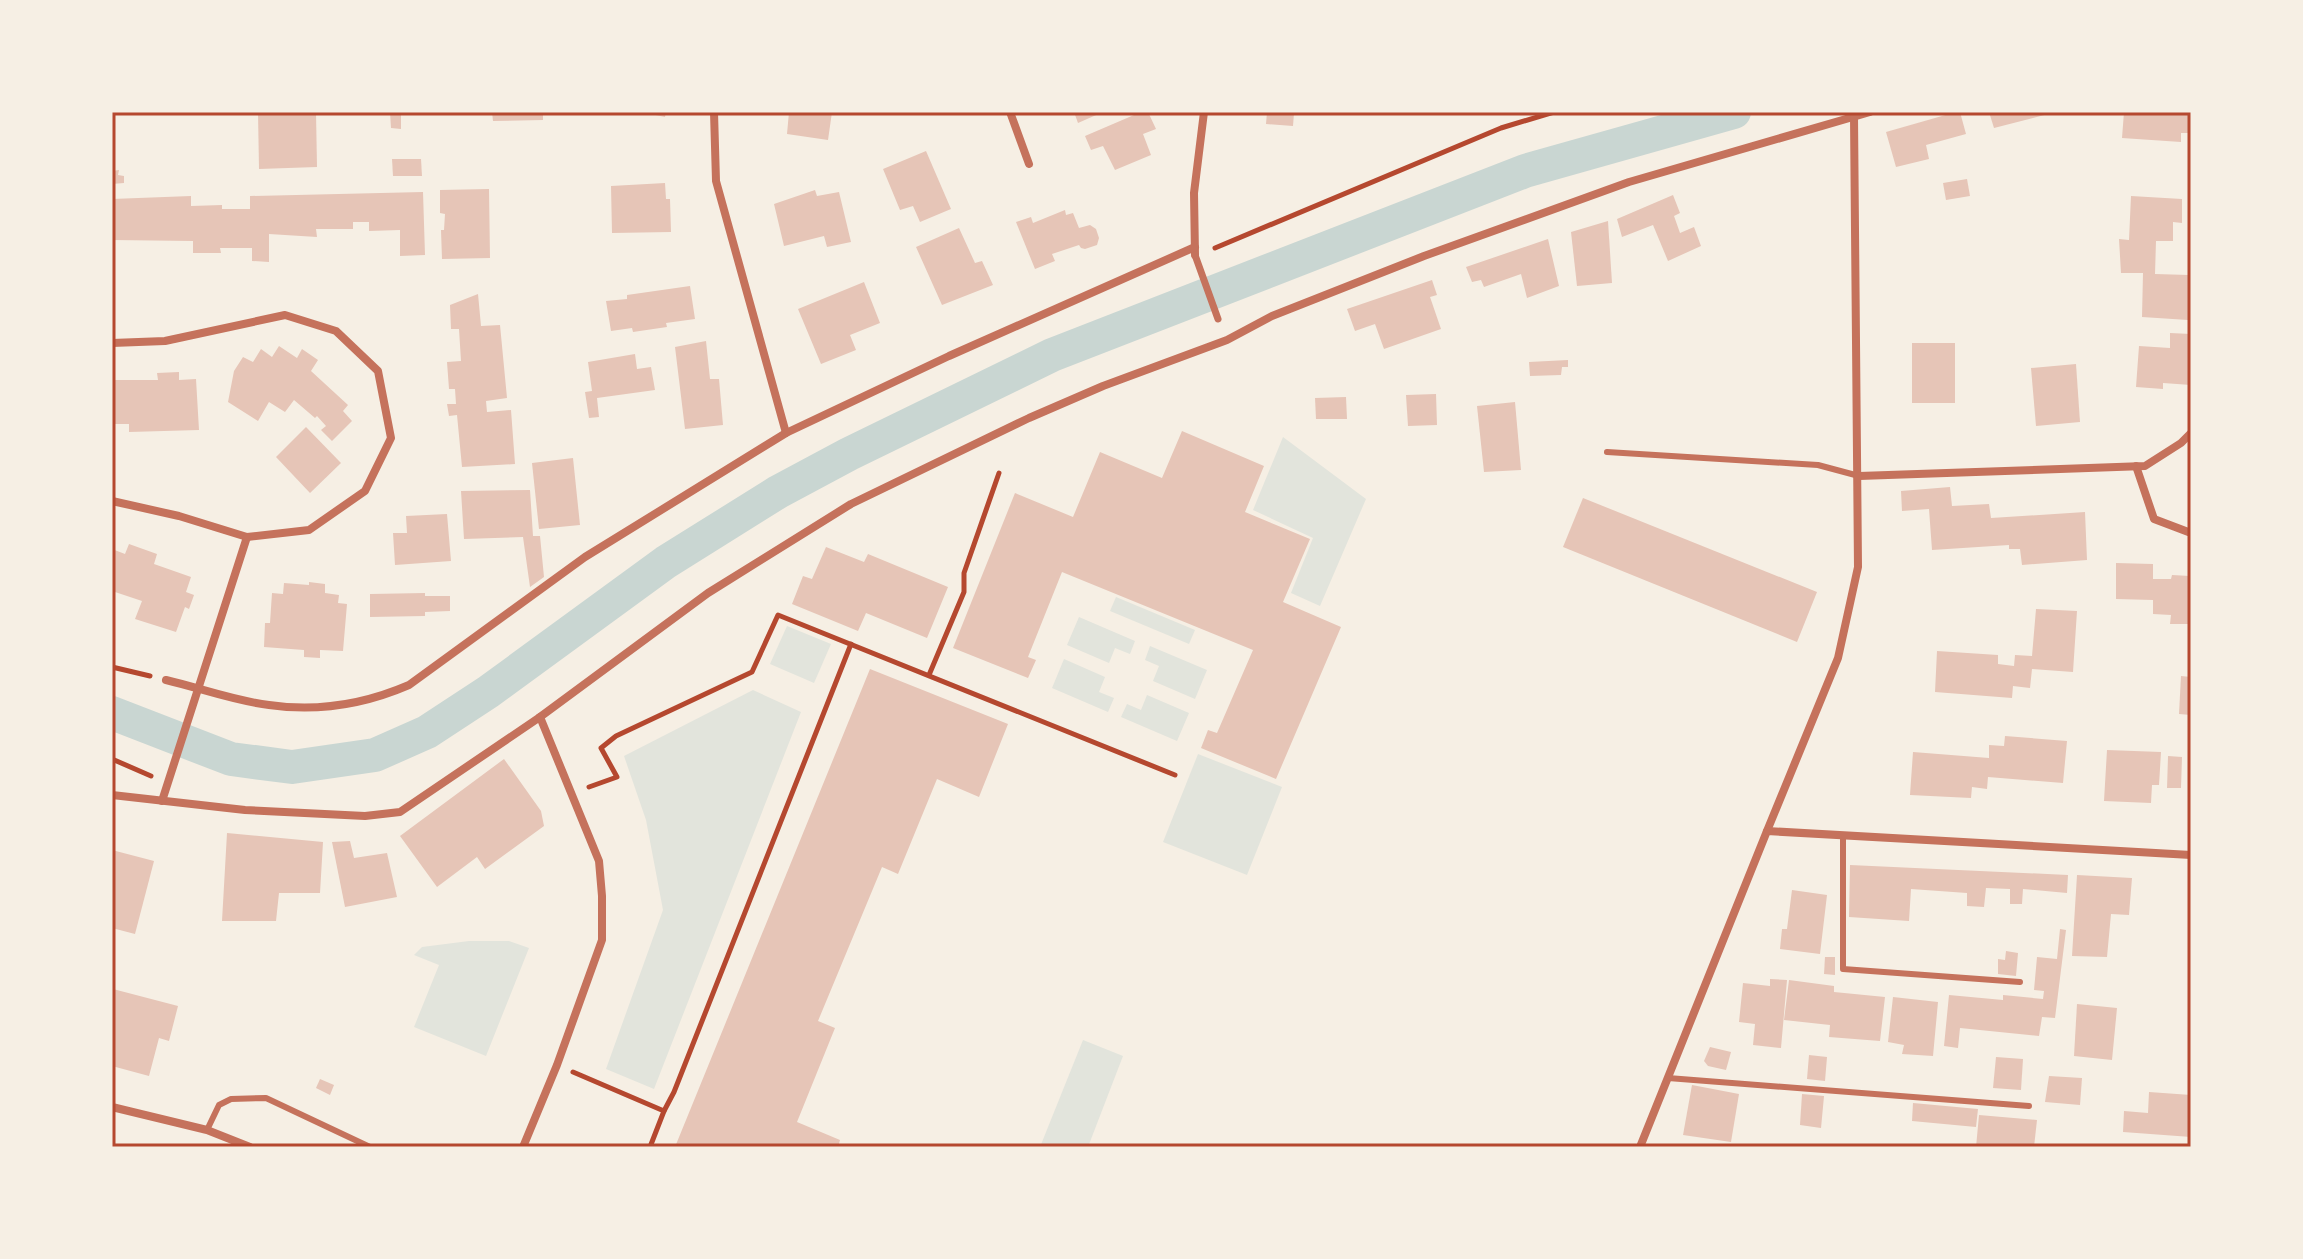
<svg xmlns="http://www.w3.org/2000/svg" width="2303" height="1259" font-family="'Fira Sans',sans-serif">
<style>
.green{fill:#e2e4dc}
.lines{fill:none;stroke-linecap:round;stroke-linejoin:round}
.canal{stroke:#c9d6d2;stroke-width:34}
.building{fill:#e6c5b7}
.path{stroke:#b5482f;stroke-width:5}
.service{stroke:#c5725c;stroke-width:6}
.pedestrian{stroke:#c5725c;stroke-width:7}
.minor{stroke:#c5725c;stroke-width:8}
.neatline{fill:none;stroke:#b5482f;stroke-width:3}
</style>
<rect width="100%" height="100%" fill="#f6efe4"/>
<g class="green">
<path d="M1283,437L1366,499L1320,606L1291,593L1313,538L1253,510Z"/>
<path d="M1116,597L1195,630L1189,644L1110,611Z"/>
<path d="M1079,617L1135,641L1130,654L1115,648L1109,663L1067,645Z"/>
<path d="M787,626L831,644L814,683L770,664Z"/>
<path d="M1150,646L1207,670L1195,699L1153,681L1159,666L1145,660Z"/>
<path d="M1064,659L1105,677L1099,692L1114,698L1108,712L1052,688Z"/>
<path d="M753,690L801,712L654,1089L606,1069L663,910L646,820L624,756Z"/>
<path d="M1147,695L1189,713L1177,741L1121,717L1127,704L1141,710Z"/>
<path d="M1198,754L1282,787L1247,875L1163,842Z"/>
<path d="M469,941H509L529,948L486,1056L414,1027L439,965L414,955L422,947Z"/>
<path d="M1083,1040L1123,1056L1088,1147H1040Z"/>
</g>
<g class="lines">
<path class="canal" d="M112,713L231,759L292,767L375,755L427,732L488,692L666,562L778,492L849,454L1052,355L1525,171L1734,112"/>
</g>
<g class="building">
<path d="M258,112H316L317,167L259,169Z"/>
<path d="M390,112H401V129L391,128Z"/>
<path d="M492,112H543V120L493,121Z"/>
<path d="M647,112H666L665,117L646,113Z"/>
<path d="M789,112H832L828,140L787,134Z"/>
<path d="M1074,112H1103L1078,123Z"/>
<path d="M1141,112H1148L1156,129L1143,134L1151,155L1115,170L1103,146L1091,150L1085,136Z"/>
<path d="M1267,112L1294,113L1293,126L1266,124Z"/>
<path d="M1956,112H1960L1966,134L1926,145L1929,159L1896,167L1886,132Z"/>
<path d="M1989,112H2052V113L1994,128Z"/>
<path d="M2124,112H2191V133H2181V142L2122,138Z"/>
<path d="M926,151L951,209L920,222L913,206L900,210L883,169Z"/>
<path d="M392,159H421L422,176H393Z"/>
<path d="M119,170L118,175L124,176V183L112,184V171Z"/>
<path d="M1967,179L1970,196L1946,200L1943,183Z"/>
<path d="M665,183L666,199H670L671,232L612,233L611,186Z"/>
<path d="M489,189L490,258L442,259L441,230H444L445,214L440,213V190Z"/>
<path d="M815,190L817,196L839,192L851,242L827,247L824,236L784,246L774,204Z"/>
<path d="M423,192L425,255L400,256V230L369,231V222H353V229H316L317,237L269,234V262L252,261V248H220L221,253H193V241L112,240V199L191,196V206L222,205V209H250V196Z"/>
<path d="M1673,195L1680,213L1674,216L1680,233L1694,227L1701,246L1668,261L1653,225L1622,237L1617,219Z"/>
<path d="M2131,196L2182,199V223L2173,222V241H2156L2155,274L2189,275L2188,320L2142,317L2143,273H2121L2119,239L2129,240Z"/>
<path d="M1065,210L1066,215L1073,213L1079,228L1090,225L1096,229L1099,238L1097,245L1085,249L1081,248L1079,245L1052,254L1055,261L1035,269L1016,222L1031,217L1033,223Z"/>
<path d="M1608,221L1612,283L1577,286L1571,232Z"/>
<path d="M959,228L975,263L982,261L993,285L942,305L916,247Z"/>
<path d="M1548,239L1559,286L1527,298L1521,274L1484,287L1481,280L1472,282L1466,267Z"/>
<path d="M1432,280L1437,295L1430,297L1441,329L1384,349L1375,324L1355,331L1347,309Z"/>
<path d="M864,282L880,323L850,335L856,350L821,364L798,309Z"/>
<path d="M690,286L695,319L666,323L667,327L633,332L632,328L611,331L606,301L627,299V295Z"/>
<path d="M478,294L481,326L500,325L507,398L486,401L487,412L511,410L515,464L462,467L457,415L449,416L447,404H456L455,389H449L447,362L461,361L459,329H451L450,305Z"/>
<path d="M2170,333L2191,334V385L2163,383V389L2136,387L2139,346L2170,348Z"/>
<path d="M706,341L710,379H719L723,425L685,429L675,347Z"/>
<rect x="1912" y="343" width="43" height="60"/>
<path d="M279,346L297,358L302,349L318,360L311,371L348,405L343,411L352,421L332,441L321,430L326,426L317,416L315,418L294,400L285,412L269,402L258,421L228,402L234,371L243,357L253,362L261,349L272,357Z"/>
<path d="M635,354L637,369L651,367L655,390L597,398L599,417L589,418L585,392L592,391L588,362Z"/>
<path d="M1568,360V367H1562L1561,375L1530,376L1529,362Z"/>
<path d="M2076,364L2080,422L2036,426L2031,368Z"/>
<path d="M179,372V380L196,379L199,430L129,432V424H112V380H158L157,373Z"/>
<path d="M1436,394L1437,425L1408,426L1406,395Z"/>
<path d="M1346,397L1347,419H1316L1315,398Z"/>
<path d="M1515,402L1521,470L1484,472L1477,406Z"/>
<path d="M306,427L341,463L310,493L276,457Z"/>
<path d="M1182,431L1264,466L1245,512L1310,539L1283,602L1341,627L1276,779L1201,748L1208,730L1217,733L1253,650L1062,572L1028,657L1036,660L1028,678L953,648L1015,493L1073,517L1100,452L1162,478Z"/>
<path d="M573,458L580,525L539,529L532,463Z"/>
<path d="M1950,487L1952,506L1989,504L1991,518L2085,512L2087,560L2022,565L2020,549H2009V545L1932,550L1929,509L1902,511L1901,491Z"/>
<path d="M530,490L533,536H540L544,577L530,587L523,537L464,539L461,491Z"/>
<path d="M1583,498L1817,592L1797,642L1563,547Z"/>
<path d="M447,514L451,561L395,565L393,533H407L406,516Z"/>
<path d="M129,544L157,554L154,564L191,577L186,592L194,595L189,609L185,607L176,632L135,619L142,601L112,591V549L125,554Z"/>
<path d="M826,547L864,562L868,554L948,587L927,638L866,613L858,631L792,604L803,576L812,579Z"/>
<path d="M2116,563L2153,564V579H2171L2172,575L2190,576L2191,624H2170L2171,615L2153,614V600L2116,599Z"/>
<path d="M309,582L325,584V593L339,595L338,603L347,604L343,651L320,650V658L304,657V650L264,647L265,623H270L272,593L283,594L284,583L309,585Z"/>
<path d="M425,593V596H450V611L425,612V616L370,617V594Z"/>
<path d="M2036,609L2077,611L2073,672L2032,669L2030,688L2013,686L2012,698L1935,692L1937,651L1998,655V664L2014,666L2015,655L2032,656Z"/>
<path d="M870,669L1008,724L979,797L937,779L898,874L882,867L818,1021L835,1028L797,1122L840,1140L838,1147H675Z"/>
<path d="M2181,676L2191,677V715L2179,714Z"/>
<path d="M2005,736L2067,741L2063,783L1988,777L1987,789L1972,787L1971,798L1910,795L1913,752L1989,758V745L2004,746Z"/>
<path d="M2107,750L2161,752L2159,785H2152L2151,803L2104,801Z"/>
<path d="M2168,756L2182,757L2181,788H2167Z"/>
<path d="M504,759L541,811L544,826L485,869L477,857L437,887L400,836Z"/>
<path d="M227,833L323,842L320,893H279L276,921H222Z"/>
<path d="M350,841L354,858L387,853L397,897L345,907L332,842Z"/>
<path d="M112,850L154,861L135,934L112,928Z"/>
<path d="M1850,865L2068,875L2067,893L2023,889L2022,904H2010V889L1986,888L1984,907L1967,906V893L1911,889L1909,921L1849,917Z"/>
<path d="M2077,875L2132,878L2129,915L2111,914L2107,957L2072,956Z"/>
<path d="M1792,890L1827,895L1820,954L1780,949L1782,929H1787Z"/>
<path d="M2060,929L2066,930L2055,1018L2042,1017L2039,1036L1960,1028L1958,1048L1944,1046L1949,995L2003,1000V995L2043,999L2044,991L2034,990L2037,957L2057,959Z"/>
<path d="M2006,951L2018,953L2016,976L1998,974V959L2005,960Z"/>
<path d="M1825,957H1835V975L1824,974Z"/>
<path d="M1770,979L1787,980L1781,1048L1753,1045L1755,1024L1739,1022L1743,983L1770,986Z"/>
<path d="M1789,980L1834,986V992L1885,997L1880,1041L1829,1037L1830,1025L1784,1020Z"/>
<path d="M113,989L178,1006L169,1041L159,1038L149,1076L112,1066Z"/>
<path d="M1893,997L1938,1002L1933,1056L1902,1054L1904,1045L1888,1042Z"/>
<path d="M2077,1004L2117,1008L2112,1060L2074,1056Z"/>
<path d="M1710,1047L1731,1052L1726,1070L1708,1066L1704,1061Z"/>
<path d="M1809,1055L1827,1057L1825,1081L1807,1079Z"/>
<path d="M1996,1057L2023,1059L2021,1090L1993,1088Z"/>
<path d="M2049,1076L2082,1078L2080,1105L2045,1102Z"/>
<path d="M320,1079L334,1085L330,1095L316,1088Z"/>
<path d="M1692,1085L1739,1094L1731,1142L1683,1135Z"/>
<path d="M2149,1092L2191,1095V1137L2123,1132L2124,1111L2148,1113Z"/>
<path d="M1802,1094L1824,1096L1821,1128L1800,1125Z"/>
<path d="M1913,1103L1978,1109L1976,1127L1912,1121Z"/>
<path d="M1979,1115L2037,1120L2034,1147H1976Z"/>
</g>
<g class="lines">
<g class="path">
<path d="M1215,248L1501,128L1554,112"/>
<path d="M112,667L150,676"/>
<path d="M929,675L964,592V573L999,473"/>
<path d="M112,759L151,776"/>
<path d="M589,787L617,777L601,748L616,736L752,672L778,615L1175,775"/>
<path d="M573,1072L664,1111L650,1147"/>
<path d="M664,1111L674,1092L851,644"/>
</g>
<g class="service">
<path d="M1607,452L1818,465L1859,476"/>
<path d="M1843,835V969L2020,982"/>
<path d="M1668,1078L2029,1106"/>
<path d="M207,1130L219,1105L231,1099L266,1098L370,1147"/>
</g>
<path class="pedestrian" d="M1195,255L1218,319"/>
<g class="minor">
<path d="M714,112L716,181L786,433"/>
<path d="M1010,112L1029,164"/>
<path d="M1195,255L1194,193L1204,112"/>
<path d="M112,343L165,341L285,315L336,331L378,371L391,438L365,491L309,530L247,537L179,516L112,501"/>
<path d="M2136,466L2154,519L2191,533"/>
<path d="M1859,476L2145,466L2181,443L2191,433"/>
<path d="M166,680C200,688 235,701 269,705C317,712 365,704 409,685L585,557L786,433L949,356L1195,247"/>
<path d="M112,795L245,810L365,816L400,812L540,717L708,593L851,504L1029,418L1103,386L1227,340L1272,316L1424,256L1629,182L1870,112"/>
<path d="M162,801L247,537"/>
<path d="M1767,831L1838,658L1858,567L1854,116"/>
<path d="M112,1107L207,1130L250,1147"/>
<path d="M523,1147L557,1065L602,940V896L599,861L540,717"/>
<path d="M1640,1147L1767,831L2191,855"/>
</g>
</g>
<rect width="2303" height="1259" fill="none" stroke="#f6efe4" stroke-width="228"/>
<rect x="114" y="114" width="2075" height="1031" class="neatline"/>
</svg>
